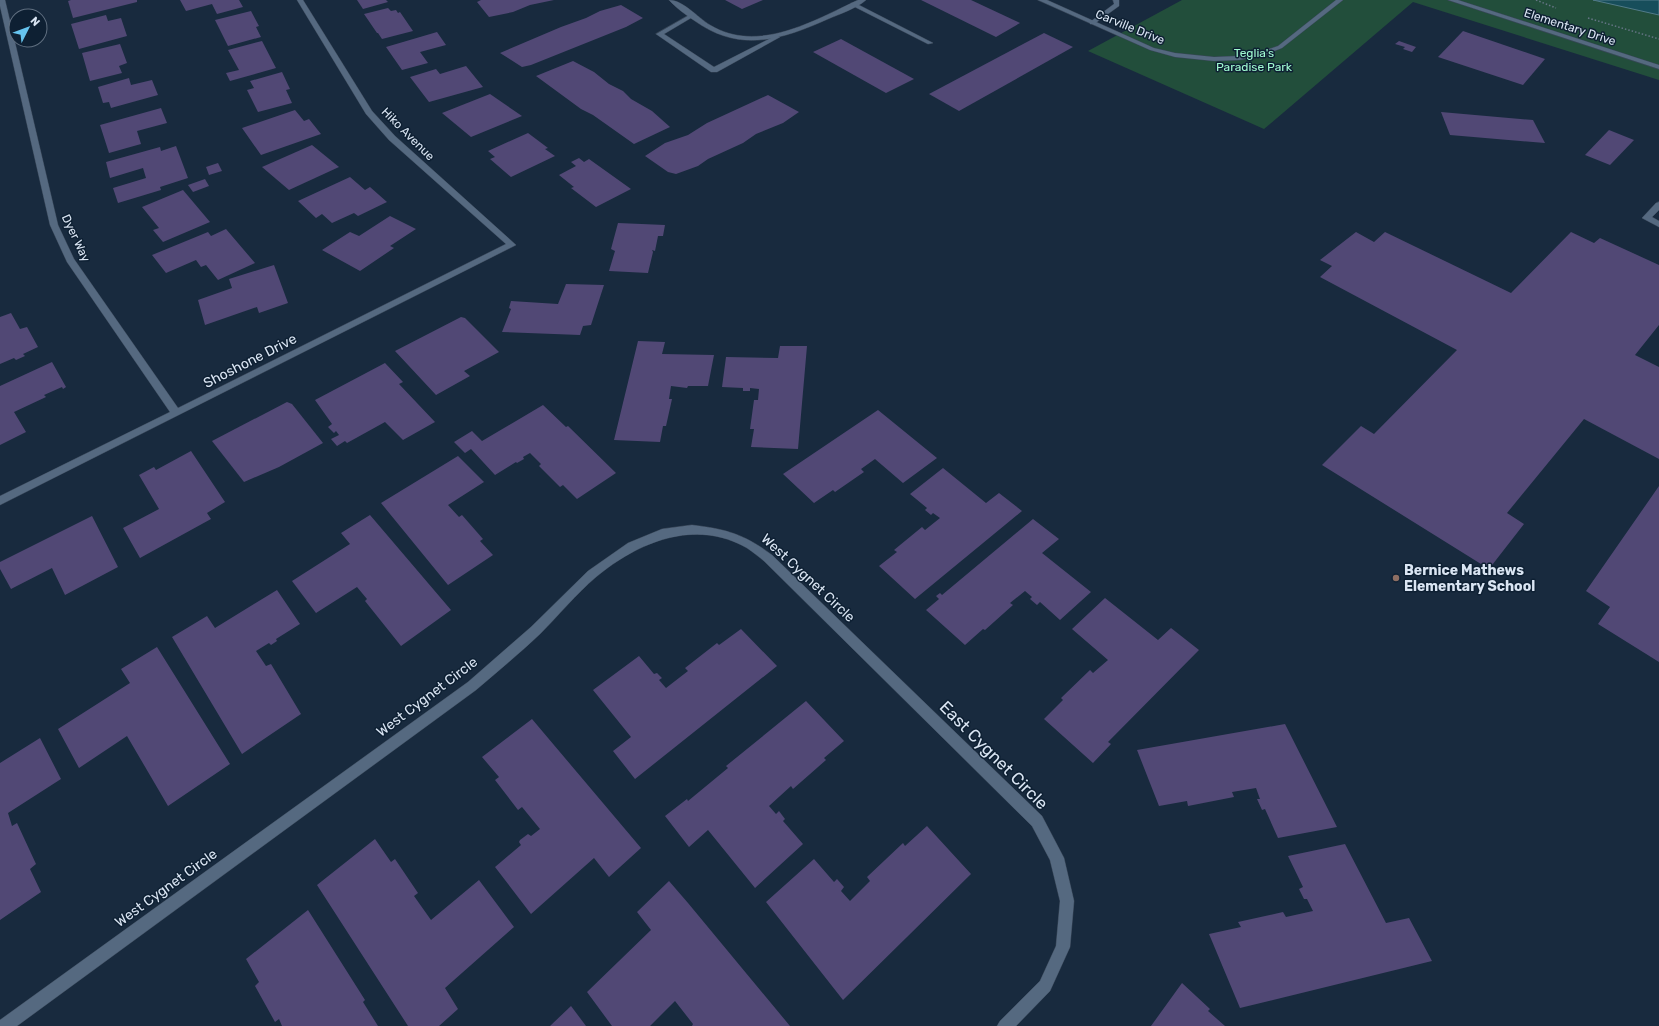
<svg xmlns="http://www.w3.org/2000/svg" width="1659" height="1026" font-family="Rubik,sans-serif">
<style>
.green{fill:#224e3b}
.water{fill:#174e5b;stroke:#527b89}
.building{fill:#514875}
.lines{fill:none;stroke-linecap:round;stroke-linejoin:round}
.service-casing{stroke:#374556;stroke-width:1}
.minor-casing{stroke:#374556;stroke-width:1}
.path{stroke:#677687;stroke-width:1.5;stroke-dasharray:1.5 2;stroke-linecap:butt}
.service{fill:#556980;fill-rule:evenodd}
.minor{fill:#556980;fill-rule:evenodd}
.education-dot{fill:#8d6e63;stroke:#0e2033;stroke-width:1.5}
.labels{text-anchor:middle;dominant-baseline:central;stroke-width:3;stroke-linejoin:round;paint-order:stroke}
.far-street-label{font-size:12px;fill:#dae5f3;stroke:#0e2033}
.far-park-label{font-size:12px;fill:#a0fad0;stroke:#0e2033}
.street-label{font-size:14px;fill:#dae5f3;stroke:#0e2033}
.poi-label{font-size:14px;font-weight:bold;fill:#dae5f3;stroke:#0e2033;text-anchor:start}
.near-street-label{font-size:17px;fill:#dae5f3;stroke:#0e2033}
</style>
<rect width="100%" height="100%" fill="#182a3e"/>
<path class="green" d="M1182,0H1659V80L1413,2L1264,129L1088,51Z"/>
<path class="water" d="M1593,0H1659V15Z"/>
<g class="building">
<path d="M71,0H137V2L73,18L68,1Z"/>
<path d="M180,0H239L243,7L217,14L212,4L186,11Z"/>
<path d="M357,0H386L388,2L363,9Z"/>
<path d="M481,0H554L530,5L513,12L489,17L477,2Z"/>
<path d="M725,0H763L742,9Z"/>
<path d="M921,0H971L1020,23L996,37Z"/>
<path d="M621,5L643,18L626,27L531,65L522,67L500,53L561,27L586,18L600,11Z"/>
<path d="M388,8L391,11L396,10L398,13L400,12L413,31L382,39L378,33H377L364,14Z"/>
<path d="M251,11L259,26L256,27L261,37L228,46L215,20Z"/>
<path d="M106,15L108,21L121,18L127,36L79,49L71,24Z"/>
<path d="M1463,31L1545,59L1523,85L1438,57Z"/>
<path d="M437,32L446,45L420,52L428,63L402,70L386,47Z"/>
<path d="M1044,33L1073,47L959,111L929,94Z"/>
<path d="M841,39L914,79L886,93L813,52Z"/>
<path d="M262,41L276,68L230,81L226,73L239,70L228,50Z"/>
<path d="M1399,41L1416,47L1412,52L1403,49L1405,47L1395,44Z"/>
<path d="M120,44L127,63L119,66L122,73L90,81L82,53Z"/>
<path d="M573,61L594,72L609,84L623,91L631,99L652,111L670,127L634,144L593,115L581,109L536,76Z"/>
<path d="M466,66L483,87L429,102L410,77L436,69L440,74Z"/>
<path d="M282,72L290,89L286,90L292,103L258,112L247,90L254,88L250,81Z"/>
<path d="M129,78L131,85L152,80L158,95L111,108L109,102L103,103L98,87Z"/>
<path d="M490,94L522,116L471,137L442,113Z"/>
<path d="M768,95L799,112L783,123L756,134L743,143L708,159L698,166L676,174L668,172L645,156L665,143L688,135L707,123Z"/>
<path d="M161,108L167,123L137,131L141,144L109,153L100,125Z"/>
<path d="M295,110L304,121L309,119L321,134L261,155L242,128Z"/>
<path d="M1441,112L1533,120L1545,143L1450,135Z"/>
<path d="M1609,130L1634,140L1610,165L1585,155Z"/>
<path d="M528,133L548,148L545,149L555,156L511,177L490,159L495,157L488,151Z"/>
<path d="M312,145L339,167L289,190L262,167Z"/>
<path d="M176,146L188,178L160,187L161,190L118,203L113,188L146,178L143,168L110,178L106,162L160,147L161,151Z"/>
<path d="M579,158L584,162L589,159L631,189L596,207L571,188L574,187L559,175L576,166L571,162Z"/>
<path d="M218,163L222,171L209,175L206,167Z"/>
<path d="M350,177L365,190L370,187L387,202L358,216L354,213L332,223L322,214L316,218L298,201Z"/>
<path d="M205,179L209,186L193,192L188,185Z"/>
<path d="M183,190L210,222L163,242L153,230L159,228L142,207Z"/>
<path d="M390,216L416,229L390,246L394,248L360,271L322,250L350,232L359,236Z"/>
<path d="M618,223L665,225L663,236H658L655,251L652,250L653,252L648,273L609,271L615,251L611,249Z"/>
<path d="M226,229L255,263L218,280L206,265L201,267L196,260L166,273L152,255L208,232L211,236Z"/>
<path d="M1356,232L1374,242L1385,232L1511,293L1571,232L1594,243L1600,238L1659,265V325L1635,355L1659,367V459L1584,419L1507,513L1524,524L1489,569L1322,465L1361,426L1374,434L1457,350L1320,277L1332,266L1320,260Z"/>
<path d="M274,265L288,303L259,313L257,307L205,325L198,300L232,288L229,279Z"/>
<path d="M566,284L604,285L591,325L583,326L580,335L502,332L511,309L509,308L511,301L558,304Z"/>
<path d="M11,313L20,329L27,327L38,347L23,354L25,356L16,360L14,358L0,364V317Z"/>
<path d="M461,317L465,318L499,352L464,371L470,376L436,395L395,351Z"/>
<path d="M638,341L665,342L662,354L714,355L708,386H688L687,388L671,386L669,399H672L666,426H663L660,442L614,440Z"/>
<path d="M780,346H807L798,449L751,447L754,429H750L754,400H758L759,389L750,388V391H743V388L722,387L726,357L778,358Z"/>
<path d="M52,362L66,387L63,389L62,387L44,395L46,397L14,412L26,432L0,445V386Z"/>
<path d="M385,363L403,382L399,384L435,422L403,440L385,422L347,443L345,441L337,446L331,439L339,435L336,431L334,433L328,427L332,424L315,400Z"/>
<path d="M287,402L292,404L323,443L279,467L244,482L212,441Z"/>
<path d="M543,405L566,427L568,426L616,473L577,499L563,485L560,487L539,466L541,464L530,453L523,457L524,459L517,463L516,462L495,475L471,449L465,453L454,442L472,431L482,441Z"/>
<path d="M878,410L937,458L903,483L875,459L861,469L864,472L835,492L833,490L814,503L783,474Z"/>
<path d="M191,451L225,502L207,513L211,519L140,558L123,528L159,509L139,475L154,467L156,470Z"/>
<path d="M458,456L484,482L448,505L459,517L462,515L483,539L480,541L493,555L448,585L381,503Z"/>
<path d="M943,468L986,503L999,493L1022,511L915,599L879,566L897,552L894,550L922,527L925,530L940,518L933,513L931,515L925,510L927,508L910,494Z"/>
<path d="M1659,486V662L1598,624L1610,607L1586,591Z"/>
<path d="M370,515L451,610L401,646L365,601L367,599L357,587L316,613L292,581L350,544L341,533Z"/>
<path d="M92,516L118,567L65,595L52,568L11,589L0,569V562Z"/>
<path d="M1033,519L1059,539L1042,553L1091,592L1060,620L1040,602L1037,605L1030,599L1032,597L1025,591L1010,603L1013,605L985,630L983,629L965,645L926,610L939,599L936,596L940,593L942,595Z"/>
<path d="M277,590L300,624L276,639L277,641L271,645L269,643L256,651L266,666L271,664L301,714L242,754L172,637L207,616L215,628Z"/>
<path d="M1105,598L1158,640L1171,628L1199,650L1108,742L1111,744L1093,763L1044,719L1063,700L1061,698L1090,670L1093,673L1108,660L1072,629Z"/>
<path d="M741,629L777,666L635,779L613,751L631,737L593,690L639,656L654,674L657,673L662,678L659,680L666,688L688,671L685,668L717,643L719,645Z"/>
<path d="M157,647L230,764L168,806L127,736L79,768L58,729L130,683L121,669Z"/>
<path d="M806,701L844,741L824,758L826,760L793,789L791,786L769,806L776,814L779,811L785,819L783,821L803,844L755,888L708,830L689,847L665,816L687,799L688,801L728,768L726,766Z"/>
<path d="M532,719L641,848L609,877L594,858L531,914L495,867L521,845L519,842L520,840L528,834L531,836L540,829L522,807L518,810L495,780L499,777L482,757Z"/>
<path d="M1285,724L1337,827L1278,838L1265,809L1262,810L1257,799H1260L1256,788L1232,792L1234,797L1188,806L1187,801L1159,806L1137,750Z"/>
<path d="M40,738L61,779L8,813L12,826L17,823L36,864L30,869L41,892L0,920V763Z"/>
<path d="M927,826L971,874L843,1000L766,902L814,859L834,882L837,879L844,887L841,891L850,901L870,881L867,877L903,843L905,846Z"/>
<path d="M375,839L391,862L395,859L418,893L414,896L431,920L479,880L514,927L445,988L458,1009L439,1026H408L317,885Z"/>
<path d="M1345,844L1386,923L1409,918L1432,961L1240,1008L1209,934L1241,927L1238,922L1283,912L1286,917L1313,911L1307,899H1304L1299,889L1303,887L1288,856Z"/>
<path d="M669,881L688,903L790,1026H692L693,1024L675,1001L650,1026H612L587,992L651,930L637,912Z"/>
<path d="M308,910L365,1000L363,1002L378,1026H282L279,1019L275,1022L255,986L259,982L246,959Z"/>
<path d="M1182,983L1210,1009L1208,1011L1225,1026H1151Z"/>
<path d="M571,1006L586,1026H550Z"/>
</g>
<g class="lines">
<defs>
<g id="service">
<path d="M1113,0H1119V6L1094,24H1090V22L1114,4Z"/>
<path d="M851,3H855L933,43L928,44L851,5Z"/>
<path d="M691,14L696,15L664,34L714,67L775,36L780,37L717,72H711L656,34Z"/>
<path d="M1659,202V210L1652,217L1659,221V227L1642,218L1656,203Z"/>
</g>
<g id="minor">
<path d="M0,0H5L58,225L74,259L178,408L506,244L389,140L366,114L297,0H303L372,111L395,136L516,245L0,505V496L170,412L67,262L50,225L0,6Z"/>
<path d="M669,0C683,0 697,17 710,25C758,54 813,21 858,0H866C857,8 840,14 828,19C781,40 740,53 695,21C686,15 676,8 669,0Z"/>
<path d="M1038,0H1047L1154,48L1175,53L1214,57L1239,56L1260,52L1278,46L1336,0H1343L1282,48L1262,56L1239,60L1214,61L1175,57L1150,50Z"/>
<path d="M1448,0H1458L1659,65V69Z"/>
<path d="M692,525C726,529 744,534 772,555L1042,816L1064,858L1074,901L1070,947L1050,991L1016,1026H997L1000,1021L1040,981L1056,946L1060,901L1050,860L1032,826L764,561C759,557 753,552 747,548C695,518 638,542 596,577C576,594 559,615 540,634C520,653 498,671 476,690L17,1026H0V1020L468,682L531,627L588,571L628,543L662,529Z"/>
</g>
</defs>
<use href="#service" class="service-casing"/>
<use href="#minor" class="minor-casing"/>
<g class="path">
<path d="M1536,0L1556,8"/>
<path d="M1588,18L1659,39"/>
</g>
<use href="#service" class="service"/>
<use href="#minor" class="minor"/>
</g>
<circle class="education-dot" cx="1396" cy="578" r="4"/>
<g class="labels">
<g class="far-street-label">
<text transform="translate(1130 27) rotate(22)">Carville Drive</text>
<text transform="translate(1570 27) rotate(18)">Elementary Drive</text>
<text transform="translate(408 134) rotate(45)">Hiko Avenue</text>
<text transform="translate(76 238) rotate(65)">Dyer Way</text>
</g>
<g class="far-park-label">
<text x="1254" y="53">Teglia's<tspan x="1254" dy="14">Paradise Park</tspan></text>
</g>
<g class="street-label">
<text transform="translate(250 361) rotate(-27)">Shoshone Drive</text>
<text transform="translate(808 578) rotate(43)">West Cygnet Circle</text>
<text transform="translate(427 697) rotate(-37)">West Cygnet Circle</text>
<text transform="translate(166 888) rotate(-36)">West Cygnet Circle</text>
</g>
<g class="poi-label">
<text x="1404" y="570">Bernice Mathews<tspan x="1404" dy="16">Elementary School</tspan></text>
</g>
<g class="near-street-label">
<text transform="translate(994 755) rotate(45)">East Cygnet Circle</text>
</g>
</g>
<g transform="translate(28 28) rotate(48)"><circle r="19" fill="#0e2033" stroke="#606f80"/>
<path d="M0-3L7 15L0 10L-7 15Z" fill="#66c4ef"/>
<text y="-6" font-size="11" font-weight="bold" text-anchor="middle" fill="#dae5f3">N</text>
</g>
</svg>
